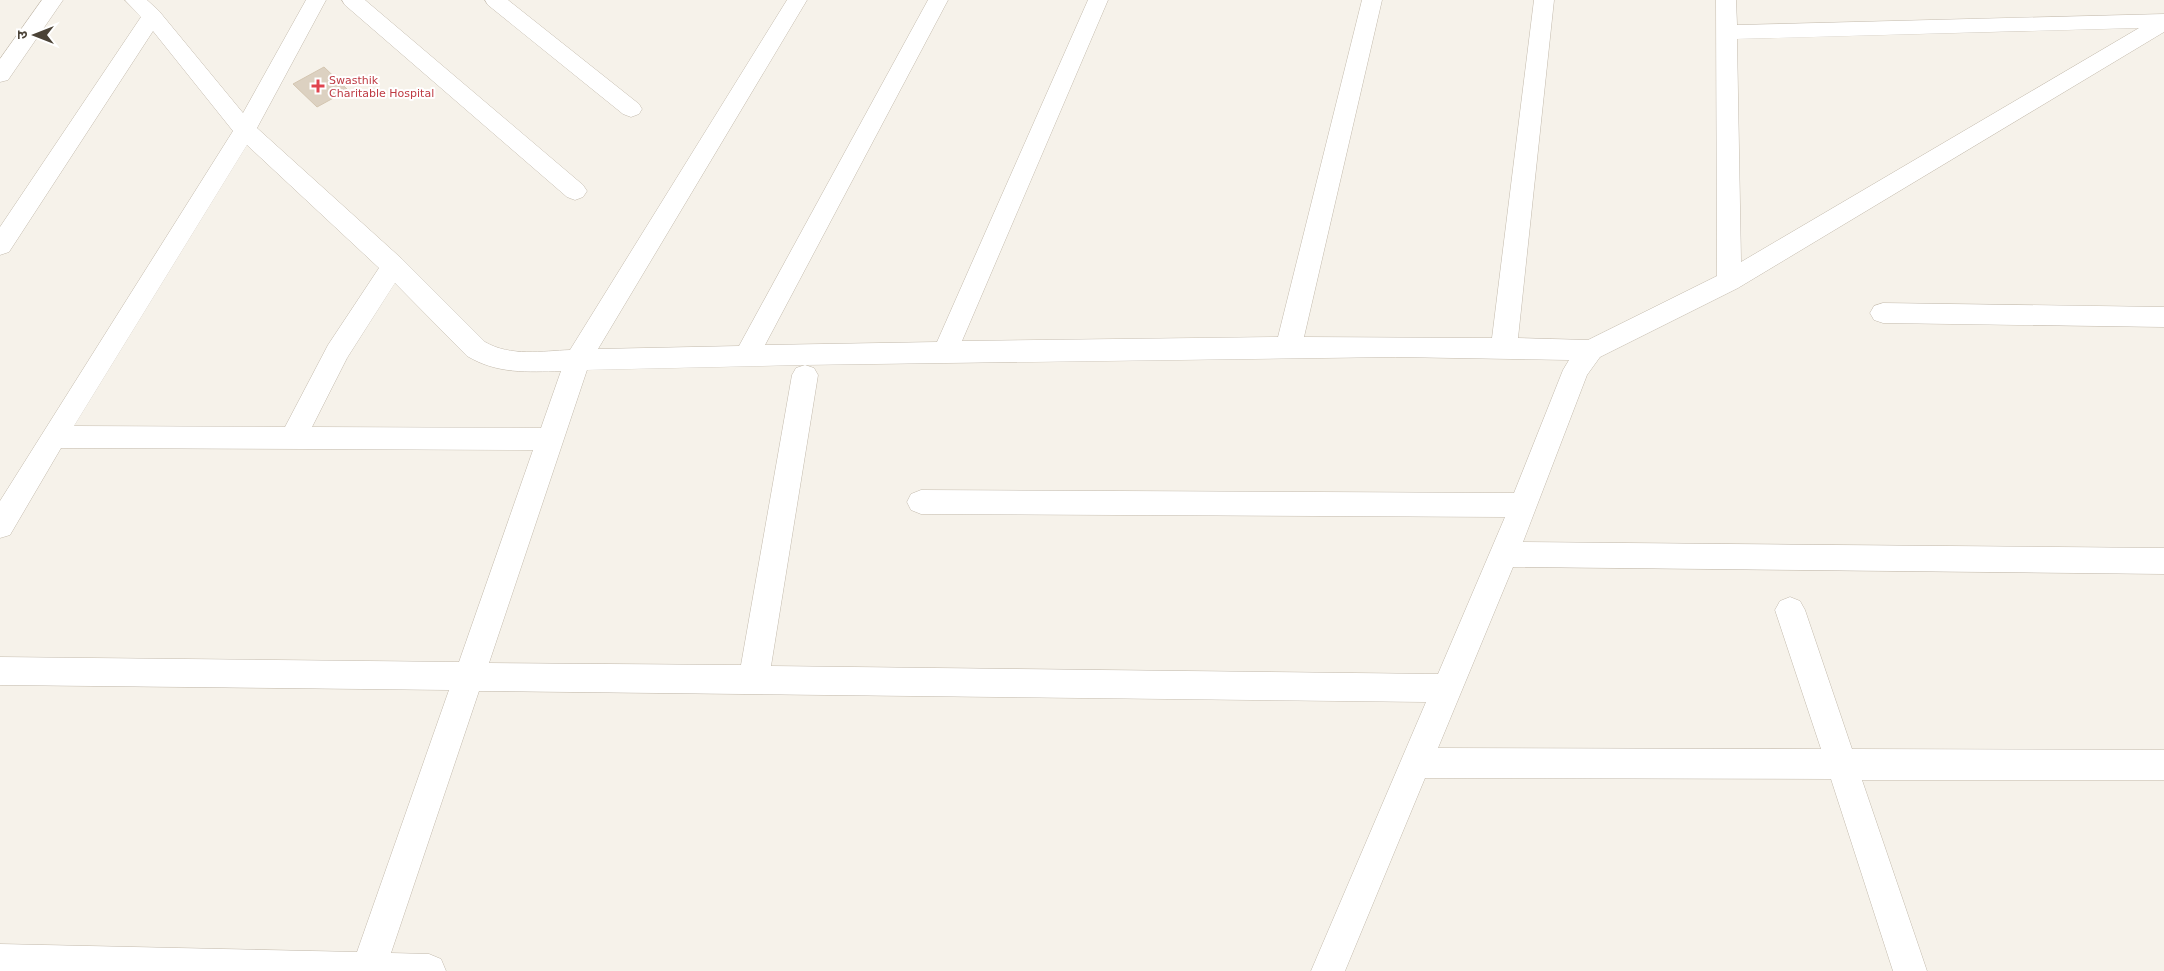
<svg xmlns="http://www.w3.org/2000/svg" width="2164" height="971" font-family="'DejaVu Sans','Noto Sans Devanagari',sans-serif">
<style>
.building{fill:#dcd1c1;stroke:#d4c6b1}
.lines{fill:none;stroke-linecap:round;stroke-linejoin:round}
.minor-casing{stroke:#c3baac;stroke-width:1}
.minor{fill:#fff;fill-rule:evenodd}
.health-dot{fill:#e0444e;stroke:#fff;stroke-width:2}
.labels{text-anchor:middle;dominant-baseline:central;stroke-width:4;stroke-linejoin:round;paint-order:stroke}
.far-health-label{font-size:11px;fill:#be3a42;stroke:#fff;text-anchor:start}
</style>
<rect width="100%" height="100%" fill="#f6f2ea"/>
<path class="building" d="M324,67L348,90L317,107L293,84Z"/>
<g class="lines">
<defs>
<g id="minor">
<path d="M42,0H63L8,80L0,82V59Z"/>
<path d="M125,0H147L159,11L243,113L306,0H326L257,128L402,259L485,342C511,357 542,351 570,350L787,0H807L598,349L739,346L928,0H948L765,345L937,342L1088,0H1108L962,341L1278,337L1362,0H1382L1304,337L1492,338L1534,0H1554L1518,338L1588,340L1717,276L1716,0H1736L1737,25L2164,14V32L1738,288L1600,357L1587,375L1523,542L2164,548V574L1513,567L1438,748L1821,749L1775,610L1780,601L1790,597L1800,601L1805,610L1852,749L2164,750V780H1862L1927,971H1893L1831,779L1425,778L1345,971H1311L1426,702L479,691L391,953L429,954L441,959L446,971H0V944L357,952L449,690L0,685V657L459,662L533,450L61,448L10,535L0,538V501L233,131L153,31L9,252L0,255V227L141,17ZM2139,28L1741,262L1737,39ZM247,145L379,268L328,345L285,427L74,426ZM395,283L467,356C497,374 527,372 561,371L541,428L312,427L347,358ZM1396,357L1569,360L1563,370L1514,493L921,490L911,494L907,502L911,510L921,514L1505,517L1438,674L771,666L818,375L814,368L805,365ZM805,365L796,368L792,375L741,665L489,663L587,370Z"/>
<path d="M342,0H365L583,185L587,191L583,197L575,200L567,197L345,5Z"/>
<path d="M485,0H508L639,104L642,109L639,114L631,117L623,114L488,5Z"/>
<path d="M1883,303L2164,307V327L1883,323L1874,320L1870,313L1874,306Z"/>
</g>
</defs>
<use href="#minor" class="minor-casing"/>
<use href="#minor" class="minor"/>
</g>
<path class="health-dot" d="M315.5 78.5h5v5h5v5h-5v5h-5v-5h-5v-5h5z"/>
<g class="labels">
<g class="far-health-label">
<text x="329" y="80">Swasthik<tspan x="329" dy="13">Charitable Hospital</tspan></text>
</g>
</g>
<g transform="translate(35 35) rotate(270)" stroke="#ffffff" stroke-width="4" paint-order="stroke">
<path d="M0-4L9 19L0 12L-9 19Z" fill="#4b4337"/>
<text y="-8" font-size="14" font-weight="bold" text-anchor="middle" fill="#4b4337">उ</text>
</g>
</svg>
